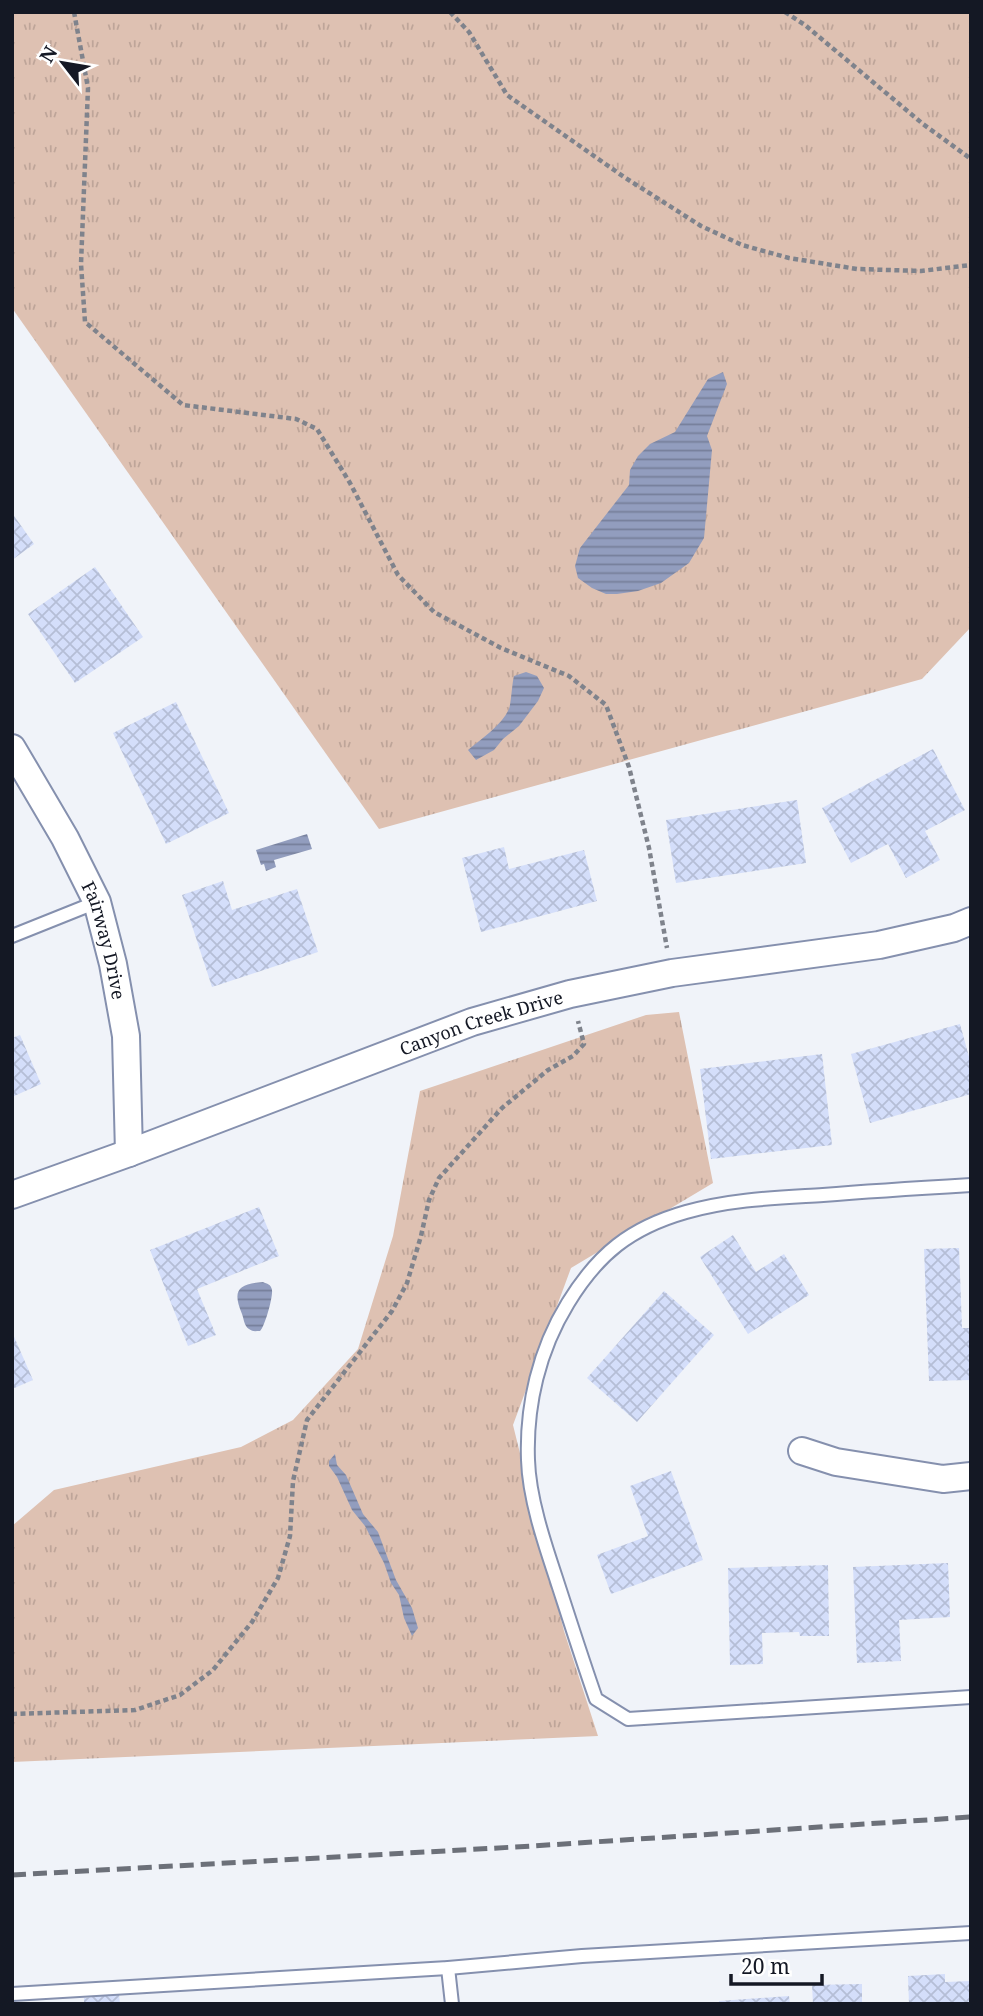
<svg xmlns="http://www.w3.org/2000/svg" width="983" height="2016" font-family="'Noto Serif',serif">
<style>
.grass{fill:url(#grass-tufts)}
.water{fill:url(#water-rules)}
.building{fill:url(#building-cross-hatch)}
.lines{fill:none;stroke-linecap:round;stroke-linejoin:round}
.lane-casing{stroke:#8590ae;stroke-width:16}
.street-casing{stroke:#8590ae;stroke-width:30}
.path{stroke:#7f838c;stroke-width:4.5;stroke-dasharray:5 3.5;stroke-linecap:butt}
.lane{stroke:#fff;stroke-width:12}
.street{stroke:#fff;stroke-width:26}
.rail{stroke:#6c7079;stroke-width:5;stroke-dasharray:14 7;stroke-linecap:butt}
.labels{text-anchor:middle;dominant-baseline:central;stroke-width:5;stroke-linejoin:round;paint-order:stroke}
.street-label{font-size:18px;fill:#141824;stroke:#fff}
</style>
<defs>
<pattern id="grass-tufts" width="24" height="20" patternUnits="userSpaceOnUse" patternTransform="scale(1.75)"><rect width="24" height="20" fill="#dec1b2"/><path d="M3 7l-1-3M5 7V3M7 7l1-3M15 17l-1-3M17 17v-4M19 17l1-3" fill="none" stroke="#bea599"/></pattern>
<pattern id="water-rules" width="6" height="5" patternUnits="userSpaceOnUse" patternTransform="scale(1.75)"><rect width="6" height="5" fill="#929dbe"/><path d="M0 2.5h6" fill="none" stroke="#767f9a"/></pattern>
<pattern id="building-cross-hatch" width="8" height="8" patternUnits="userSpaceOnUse" patternTransform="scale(1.75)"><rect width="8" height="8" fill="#d4defa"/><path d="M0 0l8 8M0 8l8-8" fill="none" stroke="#b5bed6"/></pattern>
</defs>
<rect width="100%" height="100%" fill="#f0f3f9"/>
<g class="grass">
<path d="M12,12H971V627L922,679L379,829L12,308Z"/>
<path d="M679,1012L713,1183L571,1268L513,1425L564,1631L598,1736L12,1762V1526L54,1490L241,1447L293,1420L358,1349L393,1236L420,1091L646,1015Z"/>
</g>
<g class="water">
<path d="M723,372L727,384L707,436L712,450L704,538L689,563L661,583L638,591L617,594H606L592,588L578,578L575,566L580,548L629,485L630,470L638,456L650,444L675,432L708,379Z"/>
<path d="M526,672L537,676L544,688L538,701L519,726L503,739L494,750L476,760L468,750C482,738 501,726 509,709C511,705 512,683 514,676Z"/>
<path d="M307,834L312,849L274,860L276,867L266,871L264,864L261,865L256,850Z"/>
<path d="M263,1282C267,1284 271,1284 272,1290C273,1297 265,1326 260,1331C255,1331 253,1332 249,1329C244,1326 244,1319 242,1314C232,1290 238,1284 263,1282Z"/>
<path d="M335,1454L337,1465L346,1475L363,1514L378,1532L396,1580L412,1608L418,1628L412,1636L404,1618L399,1595L391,1583L384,1563L365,1526L352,1510L337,1477L329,1466V1461Z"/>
</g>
<g class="building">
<path d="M12,513L34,544L12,560Z"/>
<path d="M95,567L143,637L75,683L28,614Z"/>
<path d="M176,702L229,813L166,844L113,733Z"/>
<path d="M933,749L965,810L925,831L940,860L906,878L888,844L851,863L822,808Z"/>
<path d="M797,800L806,863L676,883L666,820Z"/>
<path d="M504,847L509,869L584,850L597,901L481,932L462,858Z"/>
<path d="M223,881L232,910L297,889L318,952L212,987L182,895Z"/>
<path d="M960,1024L971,1064V1094L870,1123L851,1054Z"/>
<path d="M20,1035L41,1084L12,1097V1038Z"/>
<path d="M822,1054L832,1145L711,1159L700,1069Z"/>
<path d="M259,1207L279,1256L197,1289L216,1335L188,1346L150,1250Z"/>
<path d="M733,1235L756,1272L784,1254L809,1295L748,1334L700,1257Z"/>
<path d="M959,1248L962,1328H971V1380L929,1381L924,1249Z"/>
<path d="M664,1291L714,1335L637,1422L587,1378Z"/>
<path d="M12,1332L33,1380L12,1389Z"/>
<path d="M671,1471L703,1560L611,1594L597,1555L648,1536L630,1486Z"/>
<path d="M948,1563L950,1617L899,1620L901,1661L857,1663L853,1567Z"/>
<path d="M828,1565L829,1636H800L799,1632L762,1633L763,1664L730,1665L728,1568Z"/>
<path d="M945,1974V1982L971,1981V2004H909L908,1976Z"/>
<path d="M862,1984V2004H813L812,1985Z"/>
<path d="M119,1994L120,2004H84V1998Z"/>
<path d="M789,1996L790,2004H719V2001Z"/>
</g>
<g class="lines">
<defs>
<g id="lane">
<path d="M12,936L97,902"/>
<path d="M971,1185C921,1188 872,1191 823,1195C775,1198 733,1199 686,1212C630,1228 598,1254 568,1303C539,1350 526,1405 528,1460C529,1497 544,1542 556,1578C569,1618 582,1659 596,1699L628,1719L971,1697"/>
<path d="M448,1968L452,2004"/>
<path d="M12,1994L448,1968L582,1956L971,1933"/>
</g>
<g id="street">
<path id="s1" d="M12,748L65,838L97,902L113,964L126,1036L129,1153"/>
<path id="s2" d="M12,1195L129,1153L472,1022L570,994L672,973L879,945L954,928L971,921"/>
<path d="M802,1451L836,1462L943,1479L971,1476"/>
</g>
</defs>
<use href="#lane" class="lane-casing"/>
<use href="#street" class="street-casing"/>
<g class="path">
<path d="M74,12L88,88L81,264L85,322L183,405L296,419L317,429L350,483L398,575L434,612L501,648L569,676L606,705L629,767L649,848L667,948"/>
<path d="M450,12L469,32L507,95L624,177L701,226L742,245L789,258L857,269L921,271L971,265"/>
<path d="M785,12L805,25L923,124L971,159"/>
<path d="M12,1714L135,1710L180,1695L213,1670L252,1622L278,1578L290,1536L293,1481L307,1420L392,1311L407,1283L421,1236L429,1200L439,1178L502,1108L548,1070L573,1056L584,1044L578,1021"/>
</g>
<use href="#lane" class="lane"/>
<use href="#street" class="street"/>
<path class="rail" d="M12,1875L533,1846L971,1817"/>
</g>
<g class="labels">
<g class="street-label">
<text stroke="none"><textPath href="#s1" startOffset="215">Fairway Drive</textPath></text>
<text stroke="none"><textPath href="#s2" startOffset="500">Canyon Creek Drive</textPath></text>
</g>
</g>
<rect width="983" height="2016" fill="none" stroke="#141824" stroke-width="28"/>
<g transform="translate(63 63) rotate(301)" stroke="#ffffff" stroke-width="5" paint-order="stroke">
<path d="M0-5L12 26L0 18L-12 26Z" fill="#141824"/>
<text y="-10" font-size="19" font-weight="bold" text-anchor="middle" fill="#141824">N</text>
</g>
<path d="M731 1974v10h91v-10" fill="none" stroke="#141824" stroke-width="3.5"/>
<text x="741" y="1974" font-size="21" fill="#141824" stroke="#ffffff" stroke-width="5" paint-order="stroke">20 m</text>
</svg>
